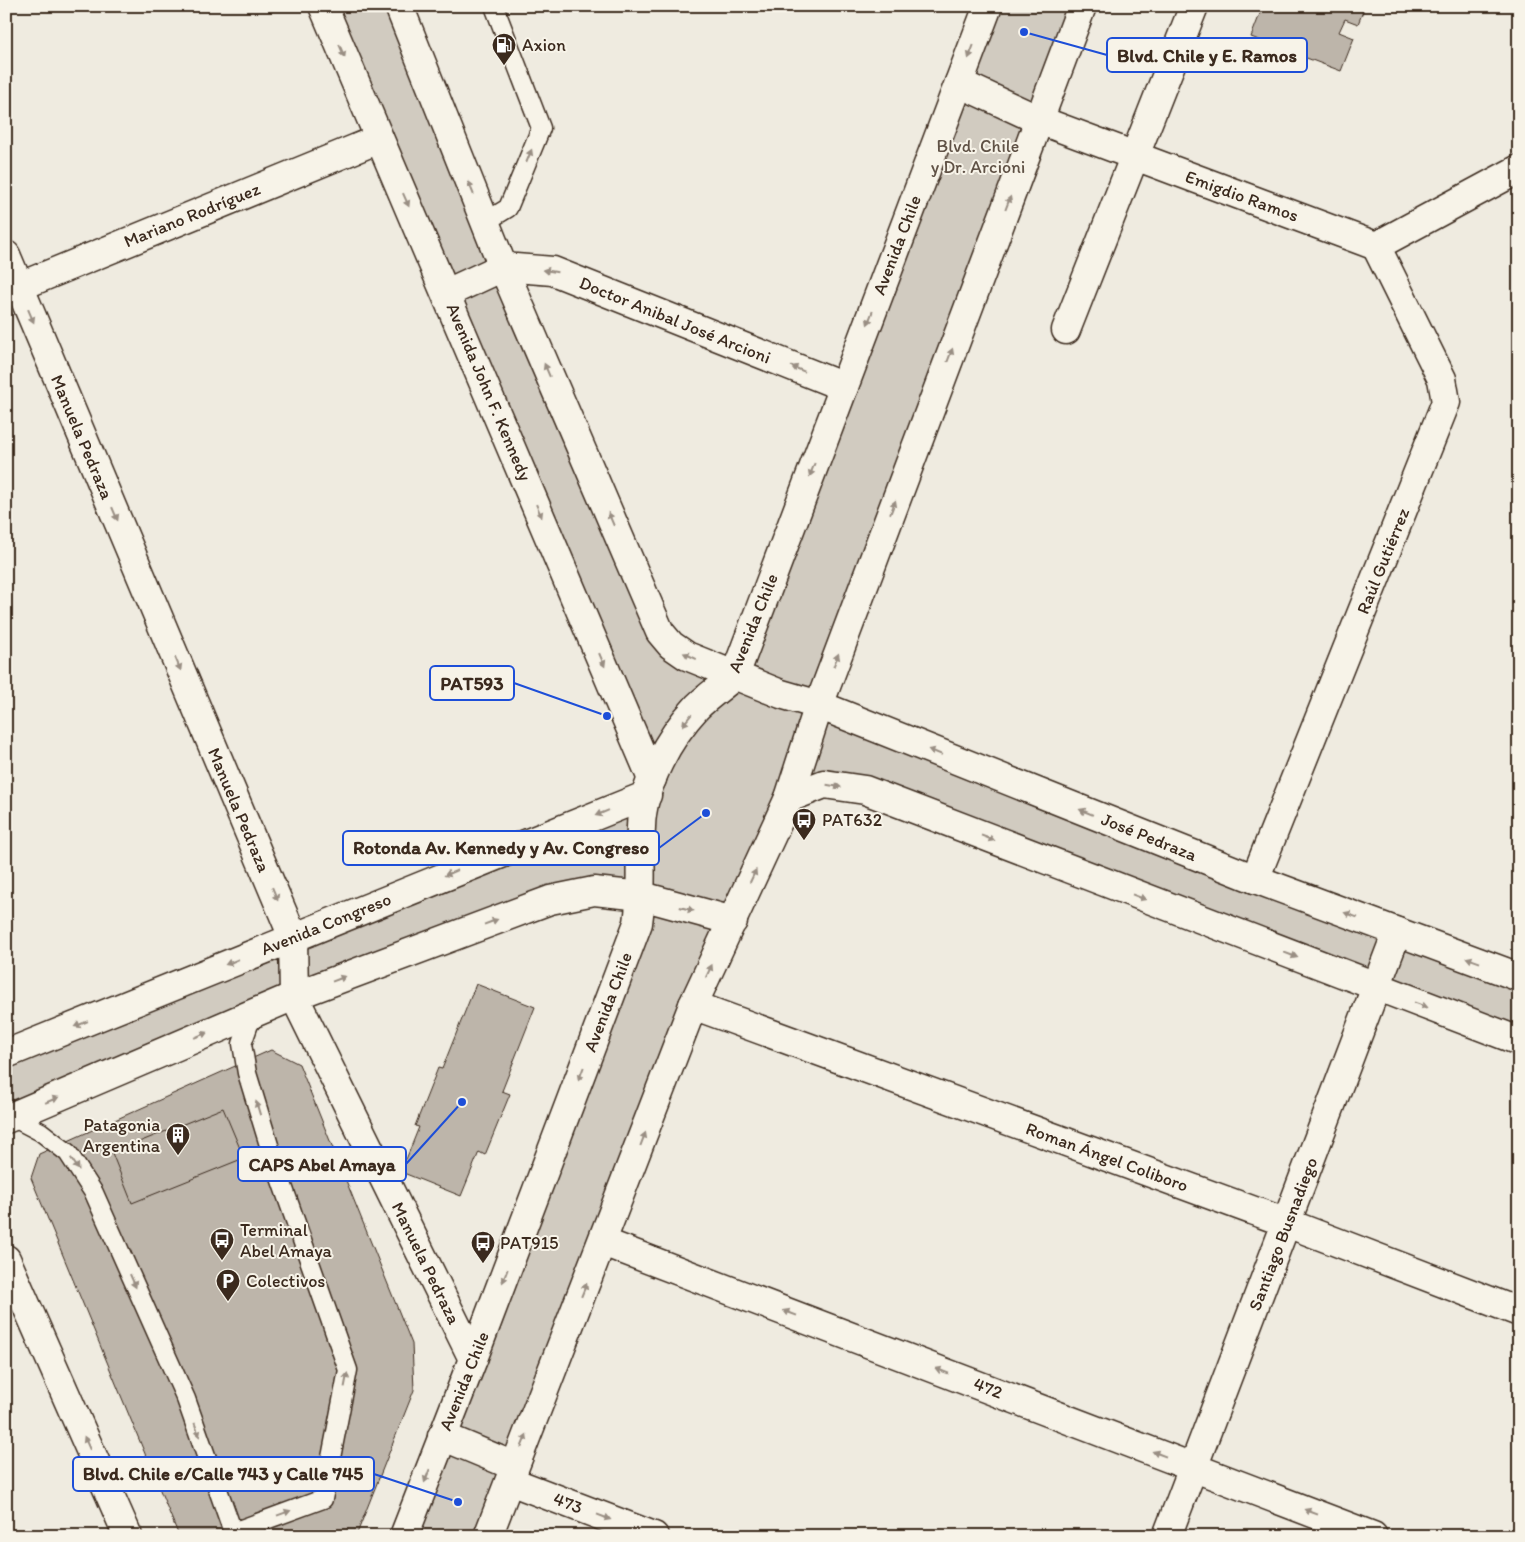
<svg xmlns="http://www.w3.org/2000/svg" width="1525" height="1542" font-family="Itim,sans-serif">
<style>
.green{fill:#d1cbc0;stroke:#867a6f}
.building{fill:#bdb5aa;stroke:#3b2a1e}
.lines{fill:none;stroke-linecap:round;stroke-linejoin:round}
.service-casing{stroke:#3b2a1e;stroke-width:21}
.minor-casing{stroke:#3b2a1e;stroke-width:31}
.tertiary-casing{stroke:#3b2a1e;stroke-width:31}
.secondary-casing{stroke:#3b2a1e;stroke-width:31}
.service{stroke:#f7f3e8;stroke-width:18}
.minor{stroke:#f7f3e8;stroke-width:28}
.tertiary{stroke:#f7f3e8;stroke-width:28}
.secondary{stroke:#f7f3e8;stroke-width:28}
.oneway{fill:#998e83}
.labels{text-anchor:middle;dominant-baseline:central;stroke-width:4;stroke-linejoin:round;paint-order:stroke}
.poi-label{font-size:18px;fill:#3b2a1e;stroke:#f7f3e8;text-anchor:start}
.park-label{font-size:18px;fill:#605246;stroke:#f7f3e8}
.street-label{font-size:18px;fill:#3b2a1e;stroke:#f7f3e8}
.leader{fill:none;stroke:#1d4ed8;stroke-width:2}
.callout-dot{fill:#1d4ed8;stroke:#f7f3e8;stroke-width:2}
.callout{fill:#f7f3e8;stroke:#1d4ed8;stroke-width:2}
.callout-label{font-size:19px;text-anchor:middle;font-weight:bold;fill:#3b2a1e}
</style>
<rect width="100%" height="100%" fill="#efebe0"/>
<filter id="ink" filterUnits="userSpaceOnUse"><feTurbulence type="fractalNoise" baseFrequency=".02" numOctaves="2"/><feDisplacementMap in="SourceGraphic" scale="10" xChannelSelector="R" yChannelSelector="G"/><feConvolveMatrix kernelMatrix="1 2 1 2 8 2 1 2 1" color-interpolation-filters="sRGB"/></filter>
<g filter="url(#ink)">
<path class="green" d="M323,6H399L660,632L735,675L988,6H1082L819,705L1519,977V1041L865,790L789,798L488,1536H404L642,897L594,891L6,1119V1054L647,795Z"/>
<g class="building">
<path d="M1263,6L1279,9L1280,6H1365L1358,24L1345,19L1339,32L1354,38L1341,71L1251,37Z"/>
<path d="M476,984L535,1007L502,1091L510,1094L485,1155L479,1152L461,1196L401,1172L419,1127L415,1126L438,1068L442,1069Z"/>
<path d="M271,1050L299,1064L412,1344L414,1390L356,1536H179L31,1178L39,1154Z"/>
<path d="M223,1108L244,1158L132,1203L112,1153Z"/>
</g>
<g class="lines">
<defs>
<g id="service">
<path d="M485,222L508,208L541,128L494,6"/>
<path d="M7,1119L20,1121L41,1132L68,1153L94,1193L186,1399L233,1532L323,1499L348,1370L272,1155L247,1073L242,1044L249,1024L259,1012"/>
</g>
<g id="minor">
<path d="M959,83L1039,120L1376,246L1519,169"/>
<path d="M6,255L293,937L294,996L473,1359"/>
<path d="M6,292L379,139"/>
<path d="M447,293L503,267L553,271L844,387"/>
<path d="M1066,330L1194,6"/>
<path d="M1255,879L1446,402L1442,379L1376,246"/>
<path d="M693,1005L1287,1223L1519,1312"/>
<path d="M603,1242L1373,1536"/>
<path d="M6,1259L128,1536"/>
<path d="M442,1436L514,1466"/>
<path d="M510,1481L654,1536"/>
<path d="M1167,1536L1397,932"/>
</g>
<g id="tertiary">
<path d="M6,1054L647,795"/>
<path d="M6,1119L294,996L550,900L594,891L642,896L733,921"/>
</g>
<g id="secondary">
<path d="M323,6L652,779"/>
<path d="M399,6L503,267L660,632L671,645L687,656L781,694L819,705L1255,879L1519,977"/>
<path d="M789,798L824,784L865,790L1519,1041"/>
<path d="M404,1536L473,1359L638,923C643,890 639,860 641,827C642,785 669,737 697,707C708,696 723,686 735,675L988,6"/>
<path d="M488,1536L693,1005L789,798L819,705L1082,6"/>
</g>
</defs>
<use href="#service" class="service-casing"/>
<use href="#minor" class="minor-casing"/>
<use href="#tertiary" class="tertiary-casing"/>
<use href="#secondary" class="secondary-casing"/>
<use href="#service" class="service"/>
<use href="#minor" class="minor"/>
<use href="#tertiary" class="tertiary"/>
<use href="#secondary" class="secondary"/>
</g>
<defs><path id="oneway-solid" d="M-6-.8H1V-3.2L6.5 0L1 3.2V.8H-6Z" transform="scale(1.25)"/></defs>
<g class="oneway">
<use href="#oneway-solid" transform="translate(342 51) rotate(67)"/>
<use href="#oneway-solid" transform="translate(971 52) rotate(111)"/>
<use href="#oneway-solid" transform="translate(529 156) rotate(-68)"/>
<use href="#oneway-solid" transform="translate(471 188) rotate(-112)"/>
<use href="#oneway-solid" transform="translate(406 200) rotate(66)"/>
<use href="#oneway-solid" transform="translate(1008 203) rotate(-69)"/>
<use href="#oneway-solid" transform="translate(550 271) rotate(-170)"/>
<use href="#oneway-solid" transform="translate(31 316) rotate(67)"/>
<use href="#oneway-solid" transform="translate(870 318) rotate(111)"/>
<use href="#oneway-solid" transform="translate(950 355) rotate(-69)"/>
<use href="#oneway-solid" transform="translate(798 369) rotate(-158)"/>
<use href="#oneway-solid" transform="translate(547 370) rotate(-113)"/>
<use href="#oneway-solid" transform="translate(812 470) rotate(111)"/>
<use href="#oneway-solid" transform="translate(893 507) rotate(-69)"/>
<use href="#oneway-solid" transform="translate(539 511) rotate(67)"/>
<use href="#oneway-solid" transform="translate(115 514) rotate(67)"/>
<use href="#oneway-solid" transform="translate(611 519) rotate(-113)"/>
<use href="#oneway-solid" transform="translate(690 656) rotate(-155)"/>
<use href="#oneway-solid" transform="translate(602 660) rotate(67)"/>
<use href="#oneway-solid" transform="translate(836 660) rotate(-69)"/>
<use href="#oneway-solid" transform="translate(178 664) rotate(67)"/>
<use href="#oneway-solid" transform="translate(687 720) rotate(128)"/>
<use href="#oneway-solid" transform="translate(935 752) rotate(-158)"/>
<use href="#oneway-solid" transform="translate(834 786) rotate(9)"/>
<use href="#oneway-solid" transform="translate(1086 812) rotate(-158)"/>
<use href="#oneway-solid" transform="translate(602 813) rotate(158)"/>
<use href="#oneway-solid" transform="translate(988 838) rotate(21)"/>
<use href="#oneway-solid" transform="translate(451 873) rotate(158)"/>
<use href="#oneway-solid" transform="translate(753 876) rotate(-65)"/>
<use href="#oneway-solid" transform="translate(275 894) rotate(67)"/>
<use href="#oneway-solid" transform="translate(1139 897) rotate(21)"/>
<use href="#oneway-solid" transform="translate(687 909) rotate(15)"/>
<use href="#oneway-solid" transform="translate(1351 915) rotate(-160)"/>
<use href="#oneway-solid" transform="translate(491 922) rotate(-21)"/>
<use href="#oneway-solid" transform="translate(1291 955) rotate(21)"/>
<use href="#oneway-solid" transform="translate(1473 960) rotate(-160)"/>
<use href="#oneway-solid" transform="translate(232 962) rotate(158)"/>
<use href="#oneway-solid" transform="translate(709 971) rotate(-65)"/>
<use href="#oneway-solid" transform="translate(339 979) rotate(-21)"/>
<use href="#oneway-solid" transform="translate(1421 1005) rotate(20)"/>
<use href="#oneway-solid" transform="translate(81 1024) rotate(158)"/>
<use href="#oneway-solid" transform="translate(201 1035) rotate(-23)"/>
<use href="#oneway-solid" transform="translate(581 1074) rotate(111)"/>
<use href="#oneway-solid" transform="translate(52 1100) rotate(-23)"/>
<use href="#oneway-solid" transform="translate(258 1108) rotate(-107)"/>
<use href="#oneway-solid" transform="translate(643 1139) rotate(-69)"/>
<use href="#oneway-solid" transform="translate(75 1164) rotate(56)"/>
<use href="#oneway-solid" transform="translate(505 1276) rotate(111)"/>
<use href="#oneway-solid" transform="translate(133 1281) rotate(66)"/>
<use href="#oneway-solid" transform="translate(584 1290) rotate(-68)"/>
<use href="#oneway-solid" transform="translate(790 1313) rotate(-159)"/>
<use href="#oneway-solid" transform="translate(942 1371) rotate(-159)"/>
<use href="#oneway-solid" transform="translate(346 1380) rotate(-79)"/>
<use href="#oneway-solid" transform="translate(197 1430) rotate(70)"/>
<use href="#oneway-solid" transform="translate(524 1441) rotate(-68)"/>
<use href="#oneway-solid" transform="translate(87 1443) rotate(-114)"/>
<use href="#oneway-solid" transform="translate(1159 1454) rotate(-159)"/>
<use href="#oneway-solid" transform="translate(427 1476) rotate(111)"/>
<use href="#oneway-solid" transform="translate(1311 1512) rotate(-159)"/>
<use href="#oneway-solid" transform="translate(284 1513) rotate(-20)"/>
<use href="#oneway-solid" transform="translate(604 1517) rotate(21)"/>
</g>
</g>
<defs>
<symbol id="fuel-pin" viewBox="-11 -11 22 30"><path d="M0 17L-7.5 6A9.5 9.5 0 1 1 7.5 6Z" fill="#3b2a1e" stroke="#f7f3e8"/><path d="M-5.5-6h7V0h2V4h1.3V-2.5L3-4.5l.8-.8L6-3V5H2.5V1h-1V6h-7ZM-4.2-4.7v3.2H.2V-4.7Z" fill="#fff"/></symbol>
<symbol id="bus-pin" viewBox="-11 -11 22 30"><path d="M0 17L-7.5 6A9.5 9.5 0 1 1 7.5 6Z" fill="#3b2a1e" stroke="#f7f3e8"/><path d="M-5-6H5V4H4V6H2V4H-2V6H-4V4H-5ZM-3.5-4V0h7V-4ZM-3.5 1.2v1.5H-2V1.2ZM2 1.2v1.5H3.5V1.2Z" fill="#fff"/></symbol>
<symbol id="building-pin" viewBox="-11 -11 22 30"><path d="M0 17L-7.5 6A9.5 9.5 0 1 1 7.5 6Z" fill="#3b2a1e" stroke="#f7f3e8"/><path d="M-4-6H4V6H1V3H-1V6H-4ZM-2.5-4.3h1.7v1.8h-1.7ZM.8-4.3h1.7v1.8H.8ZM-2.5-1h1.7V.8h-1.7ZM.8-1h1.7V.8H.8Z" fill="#fff"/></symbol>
<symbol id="parking-pin" viewBox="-11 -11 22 30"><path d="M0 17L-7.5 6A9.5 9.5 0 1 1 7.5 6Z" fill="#3b2a1e" stroke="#f7f3e8"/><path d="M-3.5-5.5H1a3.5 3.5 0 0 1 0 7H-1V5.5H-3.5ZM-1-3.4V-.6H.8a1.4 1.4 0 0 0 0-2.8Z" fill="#fff"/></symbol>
</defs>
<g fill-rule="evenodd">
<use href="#fuel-pin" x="490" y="31" width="28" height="38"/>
<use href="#bus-pin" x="790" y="806" width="28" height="38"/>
<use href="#building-pin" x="164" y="1121" width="28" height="38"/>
<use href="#bus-pin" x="208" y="1226" width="28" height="38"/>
<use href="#bus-pin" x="469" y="1229" width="28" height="38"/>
<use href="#parking-pin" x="214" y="1267" width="28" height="38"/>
</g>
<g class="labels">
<g class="poi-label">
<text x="522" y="45">Axion</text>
<text x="822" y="820">PAT632</text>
<text x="160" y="1125" text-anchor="end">Patagonia<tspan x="160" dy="21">Argentina</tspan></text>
<text x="240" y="1230">Terminal<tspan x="240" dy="21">Abel Amaya</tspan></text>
<text x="500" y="1243">PAT915</text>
<text x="246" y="1281">Colectivos</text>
</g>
<g class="park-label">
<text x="978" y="146">Blvd. Chile<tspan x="978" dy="21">y Dr. Arcioni</tspan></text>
</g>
<g class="street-label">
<text transform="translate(1242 196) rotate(20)">Emigdio Ramos</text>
<text transform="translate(192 215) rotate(-22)">Mariano Rodríguez</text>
<text transform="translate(897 245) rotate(-69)">Avenida Chile</text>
<text transform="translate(675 320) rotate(22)">Doctor Anibal José Arcioni</text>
<text transform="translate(489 392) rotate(67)">Avenida John F. Kennedy</text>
<text transform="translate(82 437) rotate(67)">Manuela Pedraza</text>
<text transform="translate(1383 561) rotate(-68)">Raúl Gutiérrez</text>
<text transform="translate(753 623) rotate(-68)">Avenida Chile</text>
<text transform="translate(239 810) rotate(67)">Manuela Pedraza</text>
<text transform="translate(1149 837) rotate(22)">José Pedraza</text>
<text transform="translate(326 924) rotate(-22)">Avenida Congreso</text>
<text transform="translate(608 1002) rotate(-69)">Avenida Chile</text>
<text transform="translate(1107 1157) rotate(20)">Roman Ángel Coliboro</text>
<text transform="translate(1283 1234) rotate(-69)">Santiago Busnadiego</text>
<text transform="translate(426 1263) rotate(64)">Manuela Pedraza</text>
<text transform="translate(464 1381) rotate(-68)">Avenida Chile</text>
<text transform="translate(988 1388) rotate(21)">472</text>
<text transform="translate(568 1503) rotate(21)">473</text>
</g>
</g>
<path class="leader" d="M1024 32L1107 55M607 716L514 683M706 813L659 848M462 1102L406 1164M458 1502L374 1474"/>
<g class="callout-dot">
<circle cx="1024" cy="32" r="5"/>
<circle cx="607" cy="716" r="5"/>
<circle cx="706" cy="813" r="5"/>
<circle cx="462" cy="1102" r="5"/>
<circle cx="458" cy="1502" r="5"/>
</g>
<g class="callout">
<rect x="1107" y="38" width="200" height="34" rx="5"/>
<rect x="430" y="666" width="84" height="34" rx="5"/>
<rect x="343" y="831" width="316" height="34" rx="5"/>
<rect x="238" y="1147" width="168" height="34" rx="5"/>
<rect x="73" y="1457" width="301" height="34" rx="5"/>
</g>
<g class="callout-label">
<text x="1207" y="62">Blvd. Chile y E. Ramos</text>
<text x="472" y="690">PAT593</text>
<text x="501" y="854">Rotonda Av. Kennedy y Av. Congreso</text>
<text x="322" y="1171">CAPS Abel Amaya</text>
<text x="223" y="1480">Blvd. Chile e/Calle 743 y Calle 745</text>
</g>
<rect width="1525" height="1542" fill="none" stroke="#f7f3e8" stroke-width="25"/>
<rect x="12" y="12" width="1500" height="1517" fill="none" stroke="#3b2a1e" stroke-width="2" filter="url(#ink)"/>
</svg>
